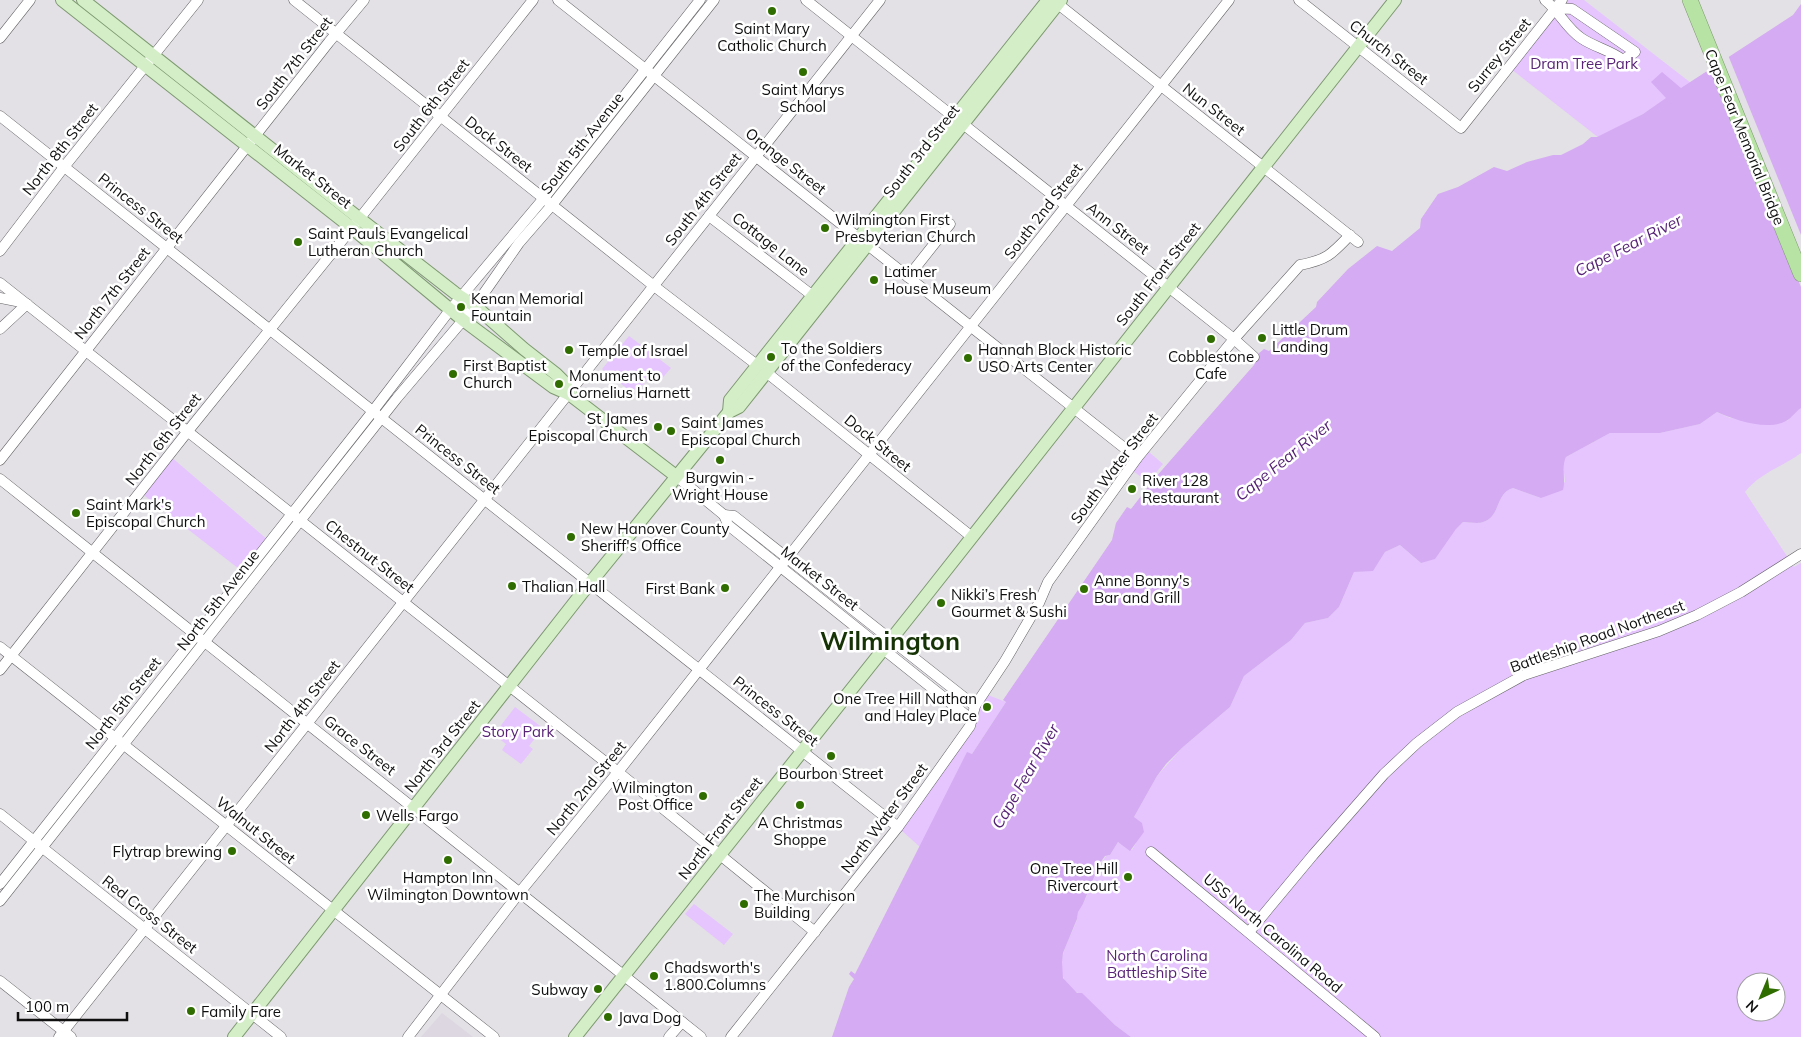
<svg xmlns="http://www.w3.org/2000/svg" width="1801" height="1037" font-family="Mulish,sans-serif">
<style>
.built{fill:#ddd7e2}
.green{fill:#e6c5ff;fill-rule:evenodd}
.water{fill:#d5abf3}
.pier{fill:#e3e1e5}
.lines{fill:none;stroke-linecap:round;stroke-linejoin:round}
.minor-casing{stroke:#636164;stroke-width:11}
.major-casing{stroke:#7d9970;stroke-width:14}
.highway-casing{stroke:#7d9970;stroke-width:16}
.minor{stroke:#fff;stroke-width:10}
.major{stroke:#d4eec8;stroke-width:12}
.highway{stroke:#b7e3a4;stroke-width:15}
.poi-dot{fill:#306d00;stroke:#fff;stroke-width:2}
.labels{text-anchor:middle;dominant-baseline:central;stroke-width:5;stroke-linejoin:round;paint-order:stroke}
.poi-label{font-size:15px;fill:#100f10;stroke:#fff;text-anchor:start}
.street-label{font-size:15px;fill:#100f10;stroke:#fff}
.park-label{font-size:15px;fill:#592477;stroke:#fff}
.water-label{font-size:16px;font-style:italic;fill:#562275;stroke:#fff}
.town-label{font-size:25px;font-weight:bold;fill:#153304;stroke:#fff}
</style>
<rect width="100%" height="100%" fill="#e3e1e5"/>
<path class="built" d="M442,1013L473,1037H421Z"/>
<g class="green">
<path d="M1568,0H1584L1691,83L1643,114L1599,138L1511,69Z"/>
<path d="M629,336L671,368L659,382L652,376L638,389L629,390L602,369Z"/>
<path d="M1800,408H1801V453C1782,467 1760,473 1745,492L1794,567L1801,563V1037H1131L1115,1025L1082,994C1076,993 1073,990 1069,986C1051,966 1069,942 1076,922C1078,918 1077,914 1078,911C1079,908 1082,906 1083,904C1091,888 1095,871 1106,856L1110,855L1118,842L1132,850L1136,843L1134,817L1157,776L1183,747L1230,707L1244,676L1291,640L1305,623L1328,618L1339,607L1354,572L1373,570L1385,552L1400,545L1421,563L1463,522C1469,522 1478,524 1483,522C1501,517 1495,493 1513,488L1541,498L1565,482L1563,463L1566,457L1610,433H1660L1700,424L1717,412L1730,418L1787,421ZM1746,982H1776V1012H1746Z"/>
<path d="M1149,452L1163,464L1148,482L1133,471Z"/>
<path d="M170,456L268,540L243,572L141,493Z"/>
<path d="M988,695L1006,702L972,754L967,753L920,847L901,830L978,707Z"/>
<path d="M515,707L543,728L529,746L533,749L521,764L502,750L506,744L498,738L496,740L492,737Z"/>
<path d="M694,904L733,934L724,945L685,914Z"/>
</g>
<path class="water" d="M1801,4V408C1796,411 1792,418 1786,421C1767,431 1735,420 1717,412L1700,424L1660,433H1610L1566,457C1561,467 1566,479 1563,490L1541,498L1513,488C1495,493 1501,517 1483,522C1478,524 1469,522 1463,522L1456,529L1435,559L1421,563L1400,545L1385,552L1373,571L1354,572L1339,607L1328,618L1305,623L1291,640L1244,676L1230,707L1183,747L1166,764L1157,776L1134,817L1142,823L1144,832L1130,851L1118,842L1110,855L1105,856L1100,863L1083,904L1078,912L1077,919L1063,953L1062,962L1063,978L1077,993H1082L1115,1025L1131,1037H832L849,987L854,979L849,974L851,971L855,974L967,752L972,754L1006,702L1003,700L1112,540L1116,523L1127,507L1131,509L1155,478L1254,365L1258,354L1264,349L1269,351L1316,307L1317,302L1348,269L1377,246L1392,251L1420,228L1421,219L1438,194L1458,187L1494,167L1507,171L1527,162L1553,155H1561L1583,144L1591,137H1597L1643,114L1666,98L1651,82L1662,72L1681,88L1793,15Z"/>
<path class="pier" d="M1728,55L1801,235V287L1711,66Z"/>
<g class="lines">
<defs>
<g id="minor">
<path d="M294,0L654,286L757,365"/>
<path d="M558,0L1137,458"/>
<path d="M806,0L955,118"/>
<path d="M1053,0L1358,242"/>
<path d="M1299,0L1461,128L1562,0"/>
<path d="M1545,0C1559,11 1566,28 1581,38C1594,47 1610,50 1623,60L1635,52L1572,9L1556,8"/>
<path d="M0,38L30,0"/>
<path d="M0,116L898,827"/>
<path d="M963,124L1234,339L1254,357"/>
<path d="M709,216L813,296"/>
<path d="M0,251L64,167L198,0"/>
<path d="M908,277L950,224"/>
<path d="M0,283L618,772L815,932"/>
<path d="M0,298L21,302"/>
<path d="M0,329L27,304"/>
<path d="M766,372L972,537"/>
<path d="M0,460L329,42L364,0"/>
<path d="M676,476L724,515L728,525L972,720"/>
<path d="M0,479L701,1037"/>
<path d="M724,515L734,516L975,706"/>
<path d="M0,647L494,1037"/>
<path d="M0,670L188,431L352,228L533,0"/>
<path d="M0,814L281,1037"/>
<path d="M1151,852L1375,1037"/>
<path d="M0,884L373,411L450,310L544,198L700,0"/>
<path d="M0,901L397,398L475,306L519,243L552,205L714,0"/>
<path d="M1249,932L1313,855L1384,774L1417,743L1457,712L1524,675L1659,631L1697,615L1741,592L1801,554"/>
<path d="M0,981L71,1037"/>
<path d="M59,1037L880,0"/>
<path d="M408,1037L520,892L618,772L1229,0"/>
<path d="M669,1037L682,1022"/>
<path d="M731,1037L898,827L970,726L975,706L1005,661L1039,603L1048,582L1137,458L1234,339L1300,265C1327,260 1332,254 1350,235"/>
</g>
<g id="major">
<path d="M62,0L352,228L463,320L553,387L569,394L676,476"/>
<path d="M83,0L360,219L455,293L475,306L524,349L556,374L565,383L569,394"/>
<path d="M729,412L730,400L1048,0"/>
<path d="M234,1037L582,593L729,412L739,407L1061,0"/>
<path d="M575,1037L924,598L1395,0"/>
</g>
<path id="highway" d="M1690,0L1801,274"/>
</defs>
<use href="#minor" class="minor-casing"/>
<use href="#major" class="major-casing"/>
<use href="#highway" class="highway-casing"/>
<use href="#minor" class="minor"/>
<use href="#major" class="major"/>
<use href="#highway" class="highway"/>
</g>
<g class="poi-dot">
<circle cx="772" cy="11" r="5"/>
<circle cx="803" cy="72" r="5"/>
<circle cx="825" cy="228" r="5"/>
<circle cx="298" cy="242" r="5"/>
<circle cx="874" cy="280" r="5"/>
<circle cx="461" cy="307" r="5"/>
<circle cx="1262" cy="338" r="5"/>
<circle cx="1211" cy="339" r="5"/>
<circle cx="569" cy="350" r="5"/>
<circle cx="771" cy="357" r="5"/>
<circle cx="968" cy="358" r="5"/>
<circle cx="453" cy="374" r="5"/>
<circle cx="559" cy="384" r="5"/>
<circle cx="658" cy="427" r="5"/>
<circle cx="671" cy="431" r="5"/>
<circle cx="720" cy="460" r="5"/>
<circle cx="1132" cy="489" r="5"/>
<circle cx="76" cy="513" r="5"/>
<circle cx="571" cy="537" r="5"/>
<circle cx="512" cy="586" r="5"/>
<circle cx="725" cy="588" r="5"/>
<circle cx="1084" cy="589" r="5"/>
<circle cx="941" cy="603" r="5"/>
<circle cx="987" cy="707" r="5"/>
<circle cx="831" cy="756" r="5"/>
<circle cx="703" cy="796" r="5"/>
<circle cx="800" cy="805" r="5"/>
<circle cx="366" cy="815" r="5"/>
<circle cx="232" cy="851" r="5"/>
<circle cx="448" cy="860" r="5"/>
<circle cx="1128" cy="877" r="5"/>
<circle cx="744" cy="904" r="5"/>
<circle cx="654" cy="976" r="5"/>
<circle cx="598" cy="989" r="5"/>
<circle cx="191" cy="1011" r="5"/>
<circle cx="608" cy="1017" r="5"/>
</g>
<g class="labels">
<g class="poi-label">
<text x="772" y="28" text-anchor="middle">Saint Mary<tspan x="772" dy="17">Catholic Church</tspan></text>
<text x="803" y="89" text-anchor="middle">Saint Marys<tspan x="803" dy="17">School</tspan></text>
<text x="835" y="219">Wilmington First<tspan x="835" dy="17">Presbyterian Church</tspan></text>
<text x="308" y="233">Saint Pauls Evangelical<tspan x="308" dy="17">Lutheran Church</tspan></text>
<text x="884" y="271">Latimer<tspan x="884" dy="17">House Museum</tspan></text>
<text x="471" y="298">Kenan Memorial<tspan x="471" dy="17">Fountain</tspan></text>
<text x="1272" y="329">Little Drum<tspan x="1272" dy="17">Landing</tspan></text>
<text x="781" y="348">To the Soldiers<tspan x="781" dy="17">of the Confederacy</tspan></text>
<text x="978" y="349">Hannah Block Historic<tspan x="978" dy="17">USO Arts Center</tspan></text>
<text x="579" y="350">Temple of Israel</text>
<text x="1211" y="356" text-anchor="middle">Cobblestone<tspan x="1211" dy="17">Cafe</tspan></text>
<text x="463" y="365">First Baptist<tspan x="463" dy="17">Church</tspan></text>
<text x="569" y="375">Monument to<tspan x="569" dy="17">Cornelius Harnett</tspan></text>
<text x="648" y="418" text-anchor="end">St James<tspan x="648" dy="17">Episcopal Church</tspan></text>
<text x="681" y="422">Saint James<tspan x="681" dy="17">Episcopal Church</tspan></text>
<text x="720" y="477" text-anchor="middle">Burgwin -<tspan x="720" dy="17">Wright House</tspan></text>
<text x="1142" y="480">River 128<tspan x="1142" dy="17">Restaurant</tspan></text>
<text x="86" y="504">Saint Mark's<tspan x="86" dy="17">Episcopal Church</tspan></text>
<text x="581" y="528">New Hanover County<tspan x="581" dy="17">Sheriff's Office</tspan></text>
<text x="1094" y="580">Anne Bonny's<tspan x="1094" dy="17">Bar and Grill</tspan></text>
<text x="522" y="586">Thalian Hall</text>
<text x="715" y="588" text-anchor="end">First Bank</text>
<text x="951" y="594">Nikki’s Fresh<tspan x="951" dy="17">Gourmet &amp; Sushi</tspan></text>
<text x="977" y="698" text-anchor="end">One Tree Hill Nathan<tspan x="977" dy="17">and Haley Place</tspan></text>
<text x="831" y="773" text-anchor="middle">Bourbon Street</text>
<text x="693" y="787" text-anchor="end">Wilmington<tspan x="693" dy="17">Post Office</tspan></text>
<text x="376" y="815">Wells Fargo</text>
<text x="800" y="822" text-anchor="middle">A Christmas<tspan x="800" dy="17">Shoppe</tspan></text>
<text x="222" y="851" text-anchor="end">Flytrap brewing</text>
<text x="1118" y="868" text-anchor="end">One Tree Hill<tspan x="1118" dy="17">Rivercourt</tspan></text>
<text x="448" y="877" text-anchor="middle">Hampton Inn<tspan x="448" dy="17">Wilmington Downtown</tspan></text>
<text x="754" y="895">The Murchison<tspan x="754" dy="17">Building</tspan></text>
<text x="664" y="967">Chadsworth's<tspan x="664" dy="17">1.800.Columns</tspan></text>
<text x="588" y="989" text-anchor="end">Subway</text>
<text x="201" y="1011">Family Fare</text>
<text x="618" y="1017">Java Dog</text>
</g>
<g class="street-label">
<text transform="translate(1389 52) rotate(38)">Church Street</text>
<text transform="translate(1499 55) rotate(-51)">Surrey Street</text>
<text transform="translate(294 63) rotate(-52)">South 7th Street</text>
<text transform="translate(431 105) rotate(-52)">South 6th Street</text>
<text transform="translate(1214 109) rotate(38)">Nun Street</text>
<text transform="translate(1745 137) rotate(68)">Cape Fear Memorial Bridge</text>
<text transform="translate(582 143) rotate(-52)">South 5th Avenue</text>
<text transform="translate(499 144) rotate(38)">Dock Street</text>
<text transform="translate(60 149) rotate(-52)">North 8th Street</text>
<text transform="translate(921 151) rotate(-52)">South 3rd Street</text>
<text transform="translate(786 161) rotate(38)">Orange Street</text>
<text transform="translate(313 176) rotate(38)">Market Street</text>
<text transform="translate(703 199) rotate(-52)">South 4th Street</text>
<text transform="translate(141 208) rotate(38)">Princess Street</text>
<text transform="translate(1043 211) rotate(-52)">South 2nd Street</text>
<text transform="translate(1118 228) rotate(38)">Ann Street</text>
<text transform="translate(771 244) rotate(38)">Cottage Lane</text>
<text transform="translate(1158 274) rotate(-52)">South Front Street</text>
<text transform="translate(112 293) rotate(-52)">North 7th Street</text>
<text transform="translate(163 439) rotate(-52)">North 6th Street</text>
<text transform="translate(878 443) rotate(39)">Dock Street</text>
<text transform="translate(458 459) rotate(38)">Princess Street</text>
<text transform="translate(1114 468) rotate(-53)">South Water Street</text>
<text transform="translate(370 556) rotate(38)">Chestnut Street</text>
<text transform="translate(820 578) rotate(38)">Market Street</text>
<text transform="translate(218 600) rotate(-52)">North 5th Avenue</text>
<text transform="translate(1597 636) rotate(-20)">Battleship Road Northeast</text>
<text transform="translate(123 703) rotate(-52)">North 5th Street</text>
<text transform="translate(302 706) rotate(-52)">North 4th Street</text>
<text transform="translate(776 711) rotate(38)">Princess Street</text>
<text transform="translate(360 745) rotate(38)">Grace Street</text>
<text transform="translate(442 746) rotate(-52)">North 3rd Street</text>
<text transform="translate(586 788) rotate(-51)">North 2nd Street</text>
<text transform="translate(884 818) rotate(-53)">North Water Street</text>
<text transform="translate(720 828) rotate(-52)">North Front Street</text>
<text transform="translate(256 830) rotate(39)">Walnut Street</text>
<text transform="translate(150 914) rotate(38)">Red Cross Street</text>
<text transform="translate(1273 933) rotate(40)">USS North Carolina Road</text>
</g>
<g class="park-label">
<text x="1584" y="63">Dram Tree Park</text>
<text x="518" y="731">Story Park</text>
<text x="1157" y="955">North Carolina<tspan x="1157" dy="17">Battleship Site</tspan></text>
</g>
<g class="water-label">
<text transform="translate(1628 245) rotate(-27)">Cape Fear River</text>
<text transform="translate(1283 460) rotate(-39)">Cape Fear River</text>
<text transform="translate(1025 776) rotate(-60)">Cape Fear River</text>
</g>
<g class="town-label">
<text x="890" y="640">Wilmington</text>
</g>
</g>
<g transform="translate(1761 997) rotate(224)"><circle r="24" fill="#ffffff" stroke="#9f9f9f"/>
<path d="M0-4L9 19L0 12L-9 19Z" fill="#306d00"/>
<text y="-8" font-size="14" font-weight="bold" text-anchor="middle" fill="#100f10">N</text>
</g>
<path d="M18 1012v8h109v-8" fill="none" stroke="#100f10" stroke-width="2.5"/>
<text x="25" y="1012" font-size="15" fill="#100f10" stroke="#ffffff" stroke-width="4" paint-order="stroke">100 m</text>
</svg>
